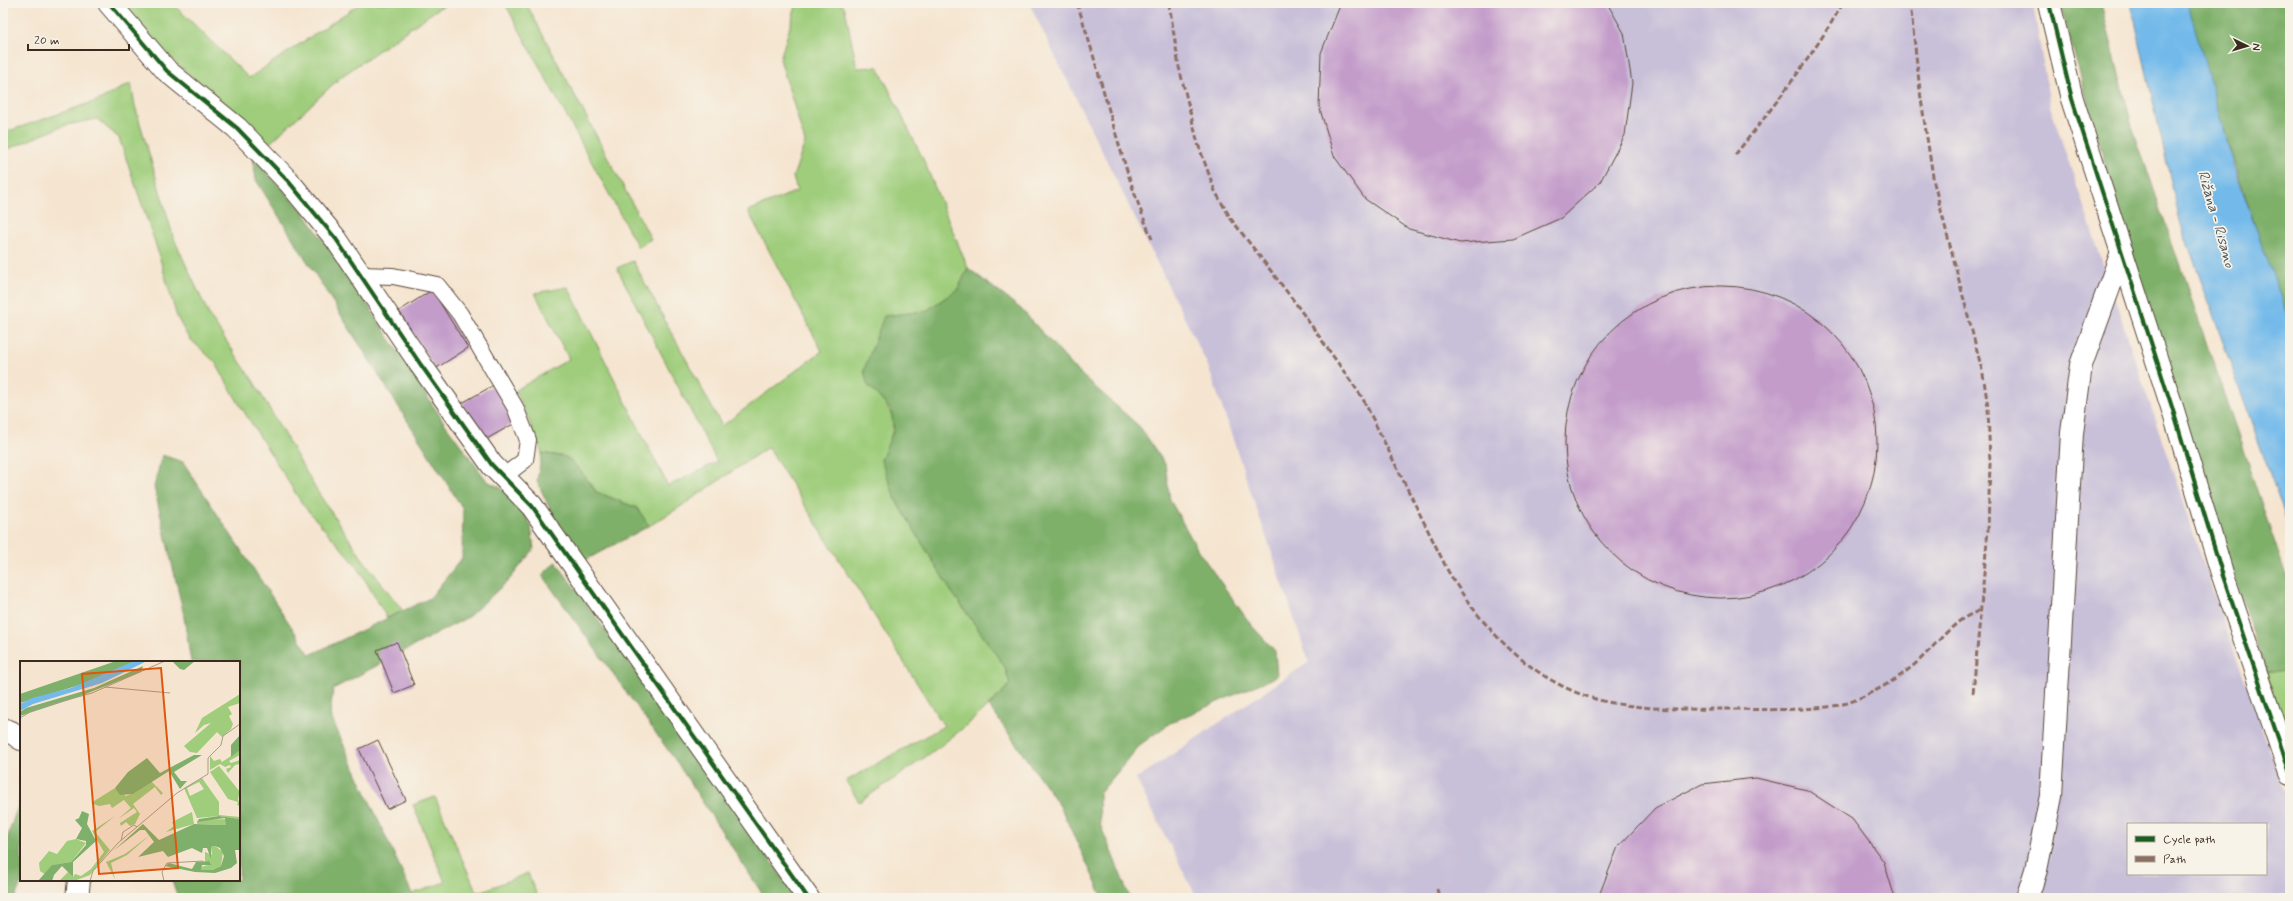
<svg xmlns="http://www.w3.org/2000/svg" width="2293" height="901" font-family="Mynerve,sans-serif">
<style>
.industrial{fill:#c8bfd8;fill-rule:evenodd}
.green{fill:#9fcd7b;stroke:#6d7c4c}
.forest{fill:#7fb06b;stroke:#5d6d44}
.water{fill:#73baea;stroke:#577284}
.building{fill:#c39cca}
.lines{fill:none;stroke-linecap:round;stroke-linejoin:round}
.service-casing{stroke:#574639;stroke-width:18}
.minor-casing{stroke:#574639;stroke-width:24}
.service{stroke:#fff;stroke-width:16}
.minor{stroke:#fff;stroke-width:22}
.quiet{stroke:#8d6e63;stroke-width:3;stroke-dasharray:6 3;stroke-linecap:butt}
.cycleway-casing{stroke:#f7f3e8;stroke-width:6}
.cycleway{stroke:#1b5e20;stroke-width:4}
.labels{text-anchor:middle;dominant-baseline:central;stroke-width:3.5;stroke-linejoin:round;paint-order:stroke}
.water-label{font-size:15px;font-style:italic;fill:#4c555b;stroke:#f7f3e8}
.inset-road{fill:none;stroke:#ab9a89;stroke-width:1}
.view{fill:#df570d;fill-opacity:0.15;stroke:#df570d;stroke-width:2}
.inset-edge{fill:none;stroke:#3b2a1e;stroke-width:2}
</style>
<rect width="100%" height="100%" fill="#f7f3e8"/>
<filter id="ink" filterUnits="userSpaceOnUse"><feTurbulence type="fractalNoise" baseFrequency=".025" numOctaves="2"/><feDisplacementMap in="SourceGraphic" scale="8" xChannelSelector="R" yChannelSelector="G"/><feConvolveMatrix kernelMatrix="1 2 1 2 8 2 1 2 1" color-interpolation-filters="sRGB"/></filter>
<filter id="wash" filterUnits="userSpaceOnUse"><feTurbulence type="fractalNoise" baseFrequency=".012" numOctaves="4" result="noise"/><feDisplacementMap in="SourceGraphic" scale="16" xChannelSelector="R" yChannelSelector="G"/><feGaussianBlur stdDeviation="0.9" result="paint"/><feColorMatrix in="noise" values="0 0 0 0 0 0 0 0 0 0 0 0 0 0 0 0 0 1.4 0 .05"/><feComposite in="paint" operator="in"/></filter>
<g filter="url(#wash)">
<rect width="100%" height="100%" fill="#f5e5d0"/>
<path class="industrial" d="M1029,3H2033L2050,106L2208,577L2290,807V898H1197L1136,779L1309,662L1208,366ZM2128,824H2266V874H2128Z"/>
<g class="green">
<path d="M121,3H172L249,78L361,3H451L439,8L342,76L270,143L173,60Z"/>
<path d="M503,3H526L651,239L638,247L508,9Z"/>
<path d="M797,3H841L845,9L857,68L878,67L924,161L968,268L958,289L926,311L884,316L867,384C898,418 900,417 881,460L896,500L951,591L1005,667L1010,684C967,731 912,767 859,802L846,781L944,726L768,447L680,507L649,526L637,508L597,492L580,470L566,457L542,453L516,390L569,359L535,293L568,287L668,486L717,462L617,268L633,261L722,426L822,351L748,211L797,191L793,177L805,142L780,59Z"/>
<path d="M131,83L135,106L174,239L210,317L254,382L317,491L362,558L403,611L387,618L357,566L303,505L238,402L215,362L188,337L177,317L155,242L119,138L97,119L66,125L3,151V133L99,100Z"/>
<path d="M2285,670L2290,679V742L2266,673Z"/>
<path d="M435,797L477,893L528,873L538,898H414L412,894L445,882L413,805Z"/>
</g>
<g class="forest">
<path d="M2060,3H2101L2132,126L2290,587V679L2284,670L2266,673L2154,329L2104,160Z"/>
<path d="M2186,3H2287L2290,15V330L2221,123Z"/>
<path d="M253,158L301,209L354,284L445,424L487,481L501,488L520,505L531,526L534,549L509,580L468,617L333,689L330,715L414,898H178L172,880H239V662H191L183,611L154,487L162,455L183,462L310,655L430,598L462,558L463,509L256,180Z"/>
<path d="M968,268L1021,309L1076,370L1140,427L1165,464L1170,500L1199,552L1252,626L1275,651L1277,676L1170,723L1141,744L1099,794L1100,824L1130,898H1103L1060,806L989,706L1010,684L1005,667L951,591L896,500L881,460L894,430L891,410L867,384L864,370L884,316L926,311L958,289Z"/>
<path d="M542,453L566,457L580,470L596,492L637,508L649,526L580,563L558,526L537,481Z"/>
<path d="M556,562L758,841L796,898H765L678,764L542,575Z"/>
<path d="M21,796L22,880L15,898H3V851Z"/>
</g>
<path class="water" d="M2131,3H2188L2234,167L2290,322V530L2180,222Z"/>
<g id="blocks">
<g class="building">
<path d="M1341,3H1607L1624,33L1632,83L1625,135L1600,182L1561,218L1513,239L1460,243L1409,229L1365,199L1334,156L1319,106L1321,53Z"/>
<circle cx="1721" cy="442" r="156"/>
<path d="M432,290L468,348L435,369L399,311Z"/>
<path d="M494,385L515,423L483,441L462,403Z"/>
<path d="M397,642L414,685L394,693L377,650Z"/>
<path d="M378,740L406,800L387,809L359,749Z"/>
<path d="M1756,778L1807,790L1852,819L1884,862L1895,898H1598L1618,847L1655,808L1702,784Z"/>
</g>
</g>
</g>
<g filter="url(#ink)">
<use href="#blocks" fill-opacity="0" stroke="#574639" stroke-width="1"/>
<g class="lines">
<defs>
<path id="service" d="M361,275L393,276L437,285L460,314L515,407L528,440L525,460L503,477"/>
<g id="minor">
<path d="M109,3L167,71L237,128L289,182L336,239L421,365L492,465L532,506L808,898"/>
<path d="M2049,3L2072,99L2172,407L2222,573L2290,773"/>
<path d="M3,729L11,732L21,739"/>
<path d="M77,898L79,880"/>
<path d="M2027,898L2036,870L2051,796L2072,433L2081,365L2122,252"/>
</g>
</defs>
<use href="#service" class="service-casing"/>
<use href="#minor" class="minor-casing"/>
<use href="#service" class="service"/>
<use href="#minor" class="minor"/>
<g class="quiet">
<path d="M1077,3C1103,81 1120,163 1152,239"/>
<path d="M1169,3L1179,67L1198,144L1215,191L1231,219L1294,301L1362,397L1448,571C1482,629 1535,685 1603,701C1647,711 1694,709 1739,709C1766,710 1825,711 1850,702C1870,694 1892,683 1909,669C1926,656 1939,638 1956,624C1962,618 1972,614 1980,610"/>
<path d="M1910,3L1921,99L1934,183L1983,374L1988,407L1990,464L1988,530L1973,694"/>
<path d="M1735,155C1774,106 1812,57 1843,3"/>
<path d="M1437,889L1439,898"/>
</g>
<defs>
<g id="cycleway">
<path d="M109,3L167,71L237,128L289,182L336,239L421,365L492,465L532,506L808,898"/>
<path d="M2049,3L2072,99L2172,407L2222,573L2290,773"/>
</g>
</defs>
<use href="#cycleway" class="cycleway-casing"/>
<use href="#cycleway" class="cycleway"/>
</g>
</g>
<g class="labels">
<g class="water-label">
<text transform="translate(2216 219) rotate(74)">Rižana - Risano</text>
</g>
</g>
<g transform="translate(20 661)">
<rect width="220" height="220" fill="#f5e5d0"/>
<path d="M220,33V42L208,46L212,53L209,55L213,63L211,68L202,76L197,71L177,92L170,91L164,85L191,62L184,64L175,72L182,57ZM220,89V94L209,100L211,102L220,99V103L215,104L208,112L206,108L211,106L210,104L205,106L200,103L190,109V95L194,100L200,98L202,101ZM199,105L220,131L218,138L220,145L217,144L218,141L208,138L190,111ZM182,117L199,141V154L220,156V158L199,155L177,157L164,127ZM179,121L184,128L170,135L167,127ZM131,120L143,132L141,134L135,126L113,143L120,153L115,163L110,165L106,161L101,165L100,162L117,151L114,147L98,158L111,147L104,139L92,147L90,143L79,145L71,142L95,127L106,135L116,131ZM172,151L174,163L146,171L154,165L152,161ZM95,155L75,171L90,189L70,214L54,220H39L48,211L53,216L55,213L61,215L71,208L84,191L72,170ZM206,158V164L177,163V161L183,159ZM130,174L107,194L91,202L95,218L86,201L105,193ZM56,178L66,182L51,201L33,204L26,214L20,210L19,202L29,190L37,193L47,180ZM195,185L203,191L201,205L189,210L181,209V206L188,204L189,200H185V191L192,194L191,186Z" fill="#9fcd7b" fill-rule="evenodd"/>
<path d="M96,0H116L63,23L0,42V33ZM175,0L164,9L160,8L153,1ZM123,5L121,11L58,36L0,55V51L6,47L74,27ZM220,74V89L211,96V84ZM174,94H182L154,111L161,120H167L160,128L149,110L113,133L100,134L95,127L108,111L127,97L140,112ZM62,150L69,153L67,163L76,180L53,201V216L42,205L34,214L32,220H18L32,204L51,201L66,184V180L56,178L62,167L55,159L59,157ZM199,155L220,158V189H215L217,202L211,207L195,212L175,211L145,205L149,202L172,208L176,201L189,200L191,204H182L181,209H192L201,205L204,195L200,187L195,185L191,186V198L187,187H183L182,192L172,187L148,196L143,190L118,196L134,181L125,169H120L93,190L123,163L139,179L174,163L206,164L205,157L177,161L179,158Z" fill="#7fb06b"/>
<path d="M114,0H127L82,22L13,43L0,50V43L12,37L51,27Z" fill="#73baea"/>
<path class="inset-road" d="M85,26L150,32M0,57L15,48L72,32L145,0M101,180L103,171L114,164L117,166M70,220L73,210L98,182L157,132L188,113V97L201,84L203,75L220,63M144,220L142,211L147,202L183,200"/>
<path class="view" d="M141,7L158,207L79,213L62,13Z"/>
<rect width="220" height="220" class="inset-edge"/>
</g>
<rect width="2293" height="901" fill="none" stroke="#f7f3e8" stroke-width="16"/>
<rect x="2127" y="823" width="140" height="52" fill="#f7f3e8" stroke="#aca397"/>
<rect x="2135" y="836" width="20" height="6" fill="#1b5e20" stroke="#aca397"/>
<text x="2163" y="843" font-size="12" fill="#3b2a1e">Cycle path</text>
<rect x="2135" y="856" width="20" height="6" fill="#8d6e63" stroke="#aca397"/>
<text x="2163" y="863" font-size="12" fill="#3b2a1e">Path</text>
<g transform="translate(2247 46) rotate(95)" stroke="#f7f3e8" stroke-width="3" paint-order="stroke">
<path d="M0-3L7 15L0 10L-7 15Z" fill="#3b2a1e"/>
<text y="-6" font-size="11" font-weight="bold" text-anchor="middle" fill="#3b2a1e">N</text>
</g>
<path d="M28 44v6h101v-6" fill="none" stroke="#3b2a1e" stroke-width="2"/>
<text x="34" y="44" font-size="12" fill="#3b2a1e" stroke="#f7f3e8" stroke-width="3" paint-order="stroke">20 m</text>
</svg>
